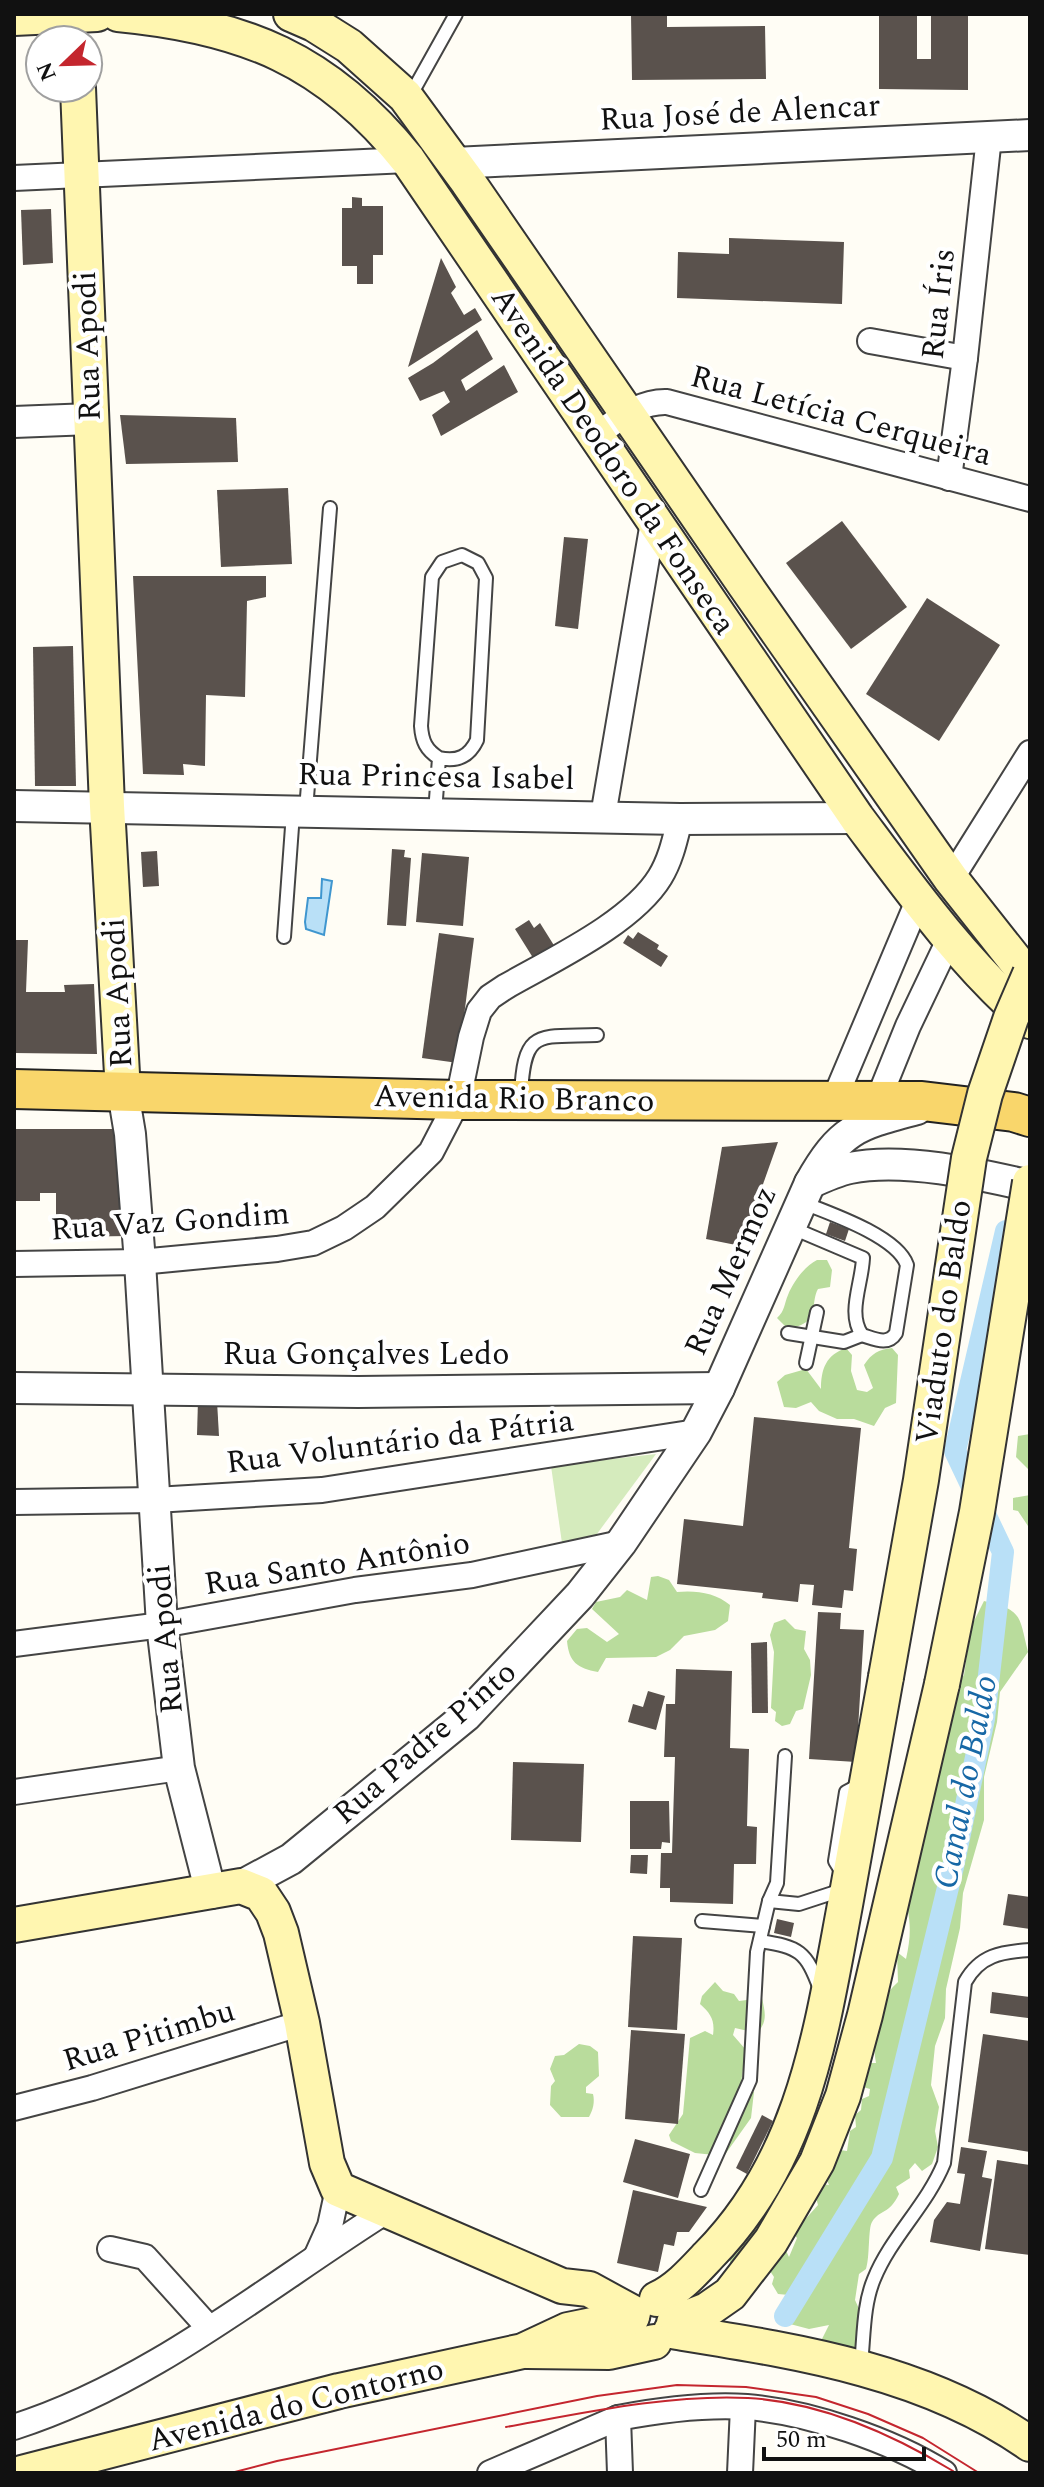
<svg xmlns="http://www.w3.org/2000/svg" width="1044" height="2487" font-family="Spectral,serif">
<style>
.green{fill:#d5ebbd}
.forest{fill:#b9dc9c}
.water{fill:#b9e0f7;stroke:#3f96cf;stroke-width:2}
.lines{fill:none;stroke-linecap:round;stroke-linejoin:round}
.canal{stroke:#b9e0f7;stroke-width:22}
.building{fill:#5a524d}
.service-casing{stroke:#444;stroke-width:16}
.minor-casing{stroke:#444;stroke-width:28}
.tertiary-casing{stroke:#444;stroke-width:34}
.secondary-casing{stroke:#333;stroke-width:38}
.primary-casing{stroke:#222;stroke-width:42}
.service{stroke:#fff;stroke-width:12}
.minor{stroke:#fff;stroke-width:24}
.tertiary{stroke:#fff;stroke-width:30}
.secondary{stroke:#fff6b0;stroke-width:34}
.primary{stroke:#f9d66b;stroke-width:38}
.tram{stroke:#c4262e;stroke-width:2}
.secondary-bridge-casing{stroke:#333;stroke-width:38;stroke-linecap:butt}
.secondary-bridge{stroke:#fff6b0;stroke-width:34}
.labels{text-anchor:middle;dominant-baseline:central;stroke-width:8;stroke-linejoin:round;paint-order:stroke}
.street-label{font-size:32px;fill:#111;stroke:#fff}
.water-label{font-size:34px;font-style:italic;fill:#1768a6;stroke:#fff}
</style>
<rect width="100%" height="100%" fill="#fffdf5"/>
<path class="green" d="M656,1454L591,1542L562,1543L551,1466Z"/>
<g class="forest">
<path d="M817,1260H827L832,1270L830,1287L818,1289C811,1301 818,1318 801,1325C797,1327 792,1327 788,1329L777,1318C785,1311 784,1304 788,1295C793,1282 805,1266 817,1260Z"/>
<path d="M846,1348L852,1355L851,1371L857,1390L867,1392L873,1388L864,1365C872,1353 878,1350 892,1348L898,1355L896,1403L885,1408L874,1426L854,1419H837L819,1411L811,1402L796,1408L784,1407L777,1382L785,1375L806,1369L821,1389C821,1369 826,1355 846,1348Z"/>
<path d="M1030,1434V1471L1016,1457L1018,1436Z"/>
<path d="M1030,1495V1529L1018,1511L1013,1510V1498Z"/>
<path d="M658,1576L669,1580L677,1592C696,1590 716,1593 730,1605L728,1621L715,1630L684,1636L670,1650L656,1657L606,1658L598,1672C577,1668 569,1662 567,1641L577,1629L587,1628L607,1642L619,1634L592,1609L596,1602L620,1597L627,1590L647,1600L651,1577Z"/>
<path d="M984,1601C1023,1610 1019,1616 1028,1652L1000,1692L997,1722L984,1777V1820L963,1893L960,1928L946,1989L945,2018L935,2046L931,2085L939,2107L935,2131L938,2147L932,2164L922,2171L915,2163L909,2170L910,2178L896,2187L899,2194C889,2215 880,2209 872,2222C868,2228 870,2257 866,2269L859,2274L855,2300L860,2311L857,2347L853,2350H832L821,2341L829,2325L809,2329L790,2324L789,2319L797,2308L789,2295L778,2294L772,2284L774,2277L770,2271L732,2269C723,2248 745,2236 760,2227L779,2236L789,2257L797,2238L793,2233L818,2205L815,2194L822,2184L829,2185L824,2174L834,2152L840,2150L847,2151L850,2131L856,2127L855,2115L861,2110L862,2099L869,2096L870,2089L863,2087L868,2063H876C871,2036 876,2001 898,1982L897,1952L906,1959C912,1933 911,1915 902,1890L950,1695L964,1675L971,1627Z"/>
<path d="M785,1619L795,1629L806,1631L804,1649L810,1660L811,1675L803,1709L796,1711L790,1724L782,1726L775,1721L776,1712L771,1708L774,1652L770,1635L774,1623Z"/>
<path d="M715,1982L723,1991L734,1994L739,2001L762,1998C765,2012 768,2022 757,2033L735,2028L733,2035L746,2050L741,2083L754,2092L751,2118L724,2156L695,2153L671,2141L669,2135L683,2114L690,2038L705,2031L713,2035C715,2020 711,2014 700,2004L702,1996Z"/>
<path d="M579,2044L590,2046L598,2052L599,2076L586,2087V2093L593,2094C595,2102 593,2110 589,2117H561L550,2105L551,2086L555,2081L550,2069L555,2056L564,2055Z"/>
</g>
<path class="water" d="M322,879L332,881L324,935L306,929L305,922L308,898H321Z"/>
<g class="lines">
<path class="canal" d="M785,2316L882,2158L953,1867L984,1719L1003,1552L955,1451L1006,1231"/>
</g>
<g class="building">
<path d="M631,14H667V27L765,26L766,79L632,80Z"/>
<path d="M879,14H917V59H931V14H968V90L879,89Z"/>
<path d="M352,197L362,198V206H383V255H373V284H357V266H342V208H352Z"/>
<path d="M51,209L53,263L23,265L21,210Z"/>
<path d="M729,238L844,242L842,304L677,298L678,252L729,254Z"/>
<path d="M441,258L456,287L451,293L464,315L475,308L482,320L408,367Z"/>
<path d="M477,330L493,359L461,380L466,391L504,365L518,392L441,436L432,415L450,402L444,391L420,401L408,378L433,363Z"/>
<path d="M120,415L236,418L238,462L126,464Z"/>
<path d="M288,488L292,564L221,567L217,490Z"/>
<path d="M842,521L907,607L851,649L786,563Z"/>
<path d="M564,537L588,539L578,629L555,626Z"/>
<path d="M133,576H266V597L247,601L245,697L206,695L205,766L183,764L184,775L143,774Z"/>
<path d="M927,598L1000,645L939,741L866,694Z"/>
<path d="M73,646L76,786H35L33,647Z"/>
<path d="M392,849L405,850L404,857L411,858L406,926L387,925Z"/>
<path d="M157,851L159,886L143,887L141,852Z"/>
<path d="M422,853L469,857L463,926L416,922Z"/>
<path d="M529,920L534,928L540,923L555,947L535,961L515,929Z"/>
<path d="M638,932L659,945L657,949L668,956L661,967L623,943L628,935L633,939Z"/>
<path d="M439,933L474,938L458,1063L422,1058Z"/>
<path d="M14,940H28L26,992H65L64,985L94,984L97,1054L14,1053Z"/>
<path d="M14,1129H128L130,1236L56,1237V1193H40V1201H14Z"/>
<path d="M778,1142L741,1246L706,1239L722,1147Z"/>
<path d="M830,1222L849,1229L845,1241L826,1234Z"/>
<path d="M198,1400L217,1401L219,1436L197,1435Z"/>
<path d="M754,1417L861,1428L849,1548L857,1549L853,1591L844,1590L842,1608L812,1605L814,1585L800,1584L798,1602L762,1598L763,1593L677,1584L684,1519L743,1526Z"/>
<path d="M818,1612L841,1613L840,1629L864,1630L856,1762L809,1759Z"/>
<path d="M767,1642L768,1713H752L751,1643Z"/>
<path d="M676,1669L732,1671L730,1748L749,1749L747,1826L757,1827L756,1864H734L733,1904L670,1902V1888H660L661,1853H672L675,1757H664L666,1704H675Z"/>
<path d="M648,1691L665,1696L656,1730L628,1722L633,1704L643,1707Z"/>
<path d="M513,1762L584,1764L581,1842L511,1840Z"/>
<path d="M630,1801H669L670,1843L662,1842L661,1849H630Z"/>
<path d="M631,1855H648L647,1874L630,1873Z"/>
<path d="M1008,1894L1030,1897V1929L1003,1925Z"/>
<path d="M777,1919L794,1923L791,1937L774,1933Z"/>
<path d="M633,1936L682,1938L677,2030L628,2027Z"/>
<path d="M992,1992L1030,1997L1028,2018L990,2013Z"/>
<path d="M631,2030L685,2034L678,2124L625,2119Z"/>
<path d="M983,2034L1030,2041V2152L968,2142Z"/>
<path d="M762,2115L773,2121L747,2174L736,2168Z"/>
<path d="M635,2139L690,2154L678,2198L623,2182Z"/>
<path d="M961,2147L987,2151L982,2177L992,2179L980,2251L930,2242L934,2220L947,2202L960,2204L965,2174L957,2173Z"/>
<path d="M997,2160L1030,2165V2255L985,2249Z"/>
<path d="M633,2190L707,2207L689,2232H677L674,2246L664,2244L658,2272L617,2263Z"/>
</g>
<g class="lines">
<defs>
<g id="service">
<path d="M409,93L413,91L456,14"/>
<path d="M306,810L330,508"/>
<path d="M435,813L439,758C426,750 422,741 421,726L432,577L442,562L462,555L478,563L486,578L477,740C469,757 457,762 439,758"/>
<path d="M284,937L293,813"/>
<path d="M521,1095C524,1028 538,1037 597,1035"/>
<path d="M790,1227L863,1258C862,1284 847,1313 862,1335C875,1339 888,1346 896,1333L907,1265C897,1236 829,1213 801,1202"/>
<path d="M788,1333L844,1342L862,1335"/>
<path d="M806,1363L817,1312"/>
<path d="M843,1874L835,1861L846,1792L861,1784"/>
<path d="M769,1901L799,1904L845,1889"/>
<path d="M702,1921L763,1926"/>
<path d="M760,1941C799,1947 806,1951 820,1989"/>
<path d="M701,2190L750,2080L757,1952L769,1901L777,1883L785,1756"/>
<path d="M861,2364C864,2337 863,2305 874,2279C891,2237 927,2205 944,2163L965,1982C980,1955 1001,1952 1030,1950"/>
</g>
<g id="minor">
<path d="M14,178L408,160"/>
<path d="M870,341L965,358"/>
<path d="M596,435C618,420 639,401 667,402L1030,499"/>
<path d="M949,478L965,358L989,137"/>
<path d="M603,816L653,522"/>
<path d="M951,879L1030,753"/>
<path d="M834,1100L918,901"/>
<path d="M878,1100L908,1026L950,938"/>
<path d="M14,1264L140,1262L277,1249L313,1243L344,1228L375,1207L431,1152L458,1100L471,1037L479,1011L490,997L505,987C552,960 632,923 660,877C671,859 675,839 680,819"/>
<path d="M14,1502L155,1500L322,1490L696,1432"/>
<path d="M14,1644L162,1625L355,1590L472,1575L621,1543"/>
<path d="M14,1792L179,1768"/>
<path d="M14,2108L92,2088L302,2023"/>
<path d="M110,2249L145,2257L209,2328"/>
<path d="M317,2255L330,2226L338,2189"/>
<path d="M14,2427C152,2383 267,2286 388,2210"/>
<path d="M490,2473L618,2418"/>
<path d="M620,2473L618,2418C660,2410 704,2404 747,2407C809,2412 891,2440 944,2473"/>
<path d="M740,2473L743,2407"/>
</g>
<g id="tertiary">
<path d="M454,163L1030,135"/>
<path d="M14,422L91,419"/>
<path d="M14,806L680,819L857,818"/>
<path d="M123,1092L130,1134L140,1262L162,1625L179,1768L211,1893"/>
<path d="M810,1183C823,1177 836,1171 850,1168C902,1157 979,1174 1030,1186"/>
<path d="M14,1388L358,1392L719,1388"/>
<path d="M241,1886L291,1859L466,1716L580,1595L621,1543L696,1432L719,1388L810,1183C841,1128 857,1125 917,1109"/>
</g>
<g id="secondary">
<path d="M118,14C244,26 327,59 408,160L857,818C910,889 963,963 1030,1021"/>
<path d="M291,14L314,24L349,46L405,96L468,182L745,585L951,879L1030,979"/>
<path d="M14,18L97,14"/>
<path d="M78,88L107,806L123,1092"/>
<path d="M14,1925L241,1886L261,1894L273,1912L281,1933L302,2023L327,2163L338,2189L562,2286L589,2289L633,2313"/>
<path d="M657,2299C677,2290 693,2272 708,2256C804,2159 821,2033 845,1905C859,1829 872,1753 886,1677"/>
<path d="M674,2323L707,2310L730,2294L771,2241L817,2162L843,2096L865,2015L942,1684"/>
<path d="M671,2331C795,2351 925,2370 1030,2444"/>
<path d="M527,2351L609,2352L654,2342"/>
<path d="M22,2473L339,2391L523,2351L568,2330L632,2317"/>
</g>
<path id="primary" d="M14,1089L458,1100L922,1101L1014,1112L1030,1117"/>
</defs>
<use href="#service" class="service-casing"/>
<use href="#minor" class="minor-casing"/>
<use href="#tertiary" class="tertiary-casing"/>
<use href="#secondary" class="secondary-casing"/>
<use href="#primary" class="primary-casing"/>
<use href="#service" class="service"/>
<use href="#minor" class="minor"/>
<use href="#tertiary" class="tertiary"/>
<use href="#secondary" class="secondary"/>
<use href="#primary" class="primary"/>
<g class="tram">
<path d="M506,2427C583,2413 670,2394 748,2398C820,2402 892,2434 953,2471"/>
<path d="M231,2473L277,2461L597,2396L677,2385L746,2387L816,2397L868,2414L923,2438L979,2473"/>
</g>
<defs>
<g id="secondary-bridge">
<path d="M886,1677L921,1480L969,1158L985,1094L1011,1018L1030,974"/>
<path d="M942,1684L977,1512L1030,1182"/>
</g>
</defs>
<use href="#secondary-bridge" class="secondary-bridge-casing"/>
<use href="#secondary-bridge" class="secondary-bridge"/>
</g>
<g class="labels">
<g class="street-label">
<text transform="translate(740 113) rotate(-3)">Rua José de Alencar</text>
<text transform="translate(939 304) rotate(-84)">Rua Íris</text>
<text transform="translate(88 346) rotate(-92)">Rua Apodi</text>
<text transform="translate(841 416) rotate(15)">Rua Letícia Cerqueira</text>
<text transform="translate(613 461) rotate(56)">Avenida Deodoro da Fonseca</text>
<text transform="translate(436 777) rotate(1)">Rua Princesa Isabel</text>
<text transform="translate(118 993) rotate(-93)">Rua Apodi</text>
<text transform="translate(514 1099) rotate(1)">Avenida Rio Branco</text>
<text transform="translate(170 1222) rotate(-4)">Rua Vaz Gondim</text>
<text transform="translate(731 1271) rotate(-66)">Rua Mermoz</text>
<text transform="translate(944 1322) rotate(-82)">Viaduto do Baldo</text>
<text x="366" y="1354">Rua Gonçalves Ledo</text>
<text transform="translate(400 1442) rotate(-7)">Rua Voluntário da Pátria</text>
<text transform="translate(337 1564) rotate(-9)">Rua Santo Antônio</text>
<text transform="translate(166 1639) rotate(-95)">Rua Apodi</text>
<text transform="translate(425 1743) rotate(-41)">Rua Padre Pinto</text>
<text transform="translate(149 2036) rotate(-17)">Rua Pitimbu</text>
<text transform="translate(296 2405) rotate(-14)">Avenida do Contorno</text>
</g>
<g class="water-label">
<text transform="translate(966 1782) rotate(-79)">Canal do Baldo</text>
</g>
</g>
<rect width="1044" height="2487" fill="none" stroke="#111111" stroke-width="32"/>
<g transform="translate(64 64) rotate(247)"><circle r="38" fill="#ffffff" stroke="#a0a0a0" stroke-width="2"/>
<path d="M0-6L14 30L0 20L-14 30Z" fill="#c4262e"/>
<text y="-12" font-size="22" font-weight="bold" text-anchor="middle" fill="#111111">N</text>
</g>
<path d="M764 2447v12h160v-12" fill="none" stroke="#111111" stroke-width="4"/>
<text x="776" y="2447" font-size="24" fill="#111111" stroke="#ffffff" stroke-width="6" paint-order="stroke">50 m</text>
</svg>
